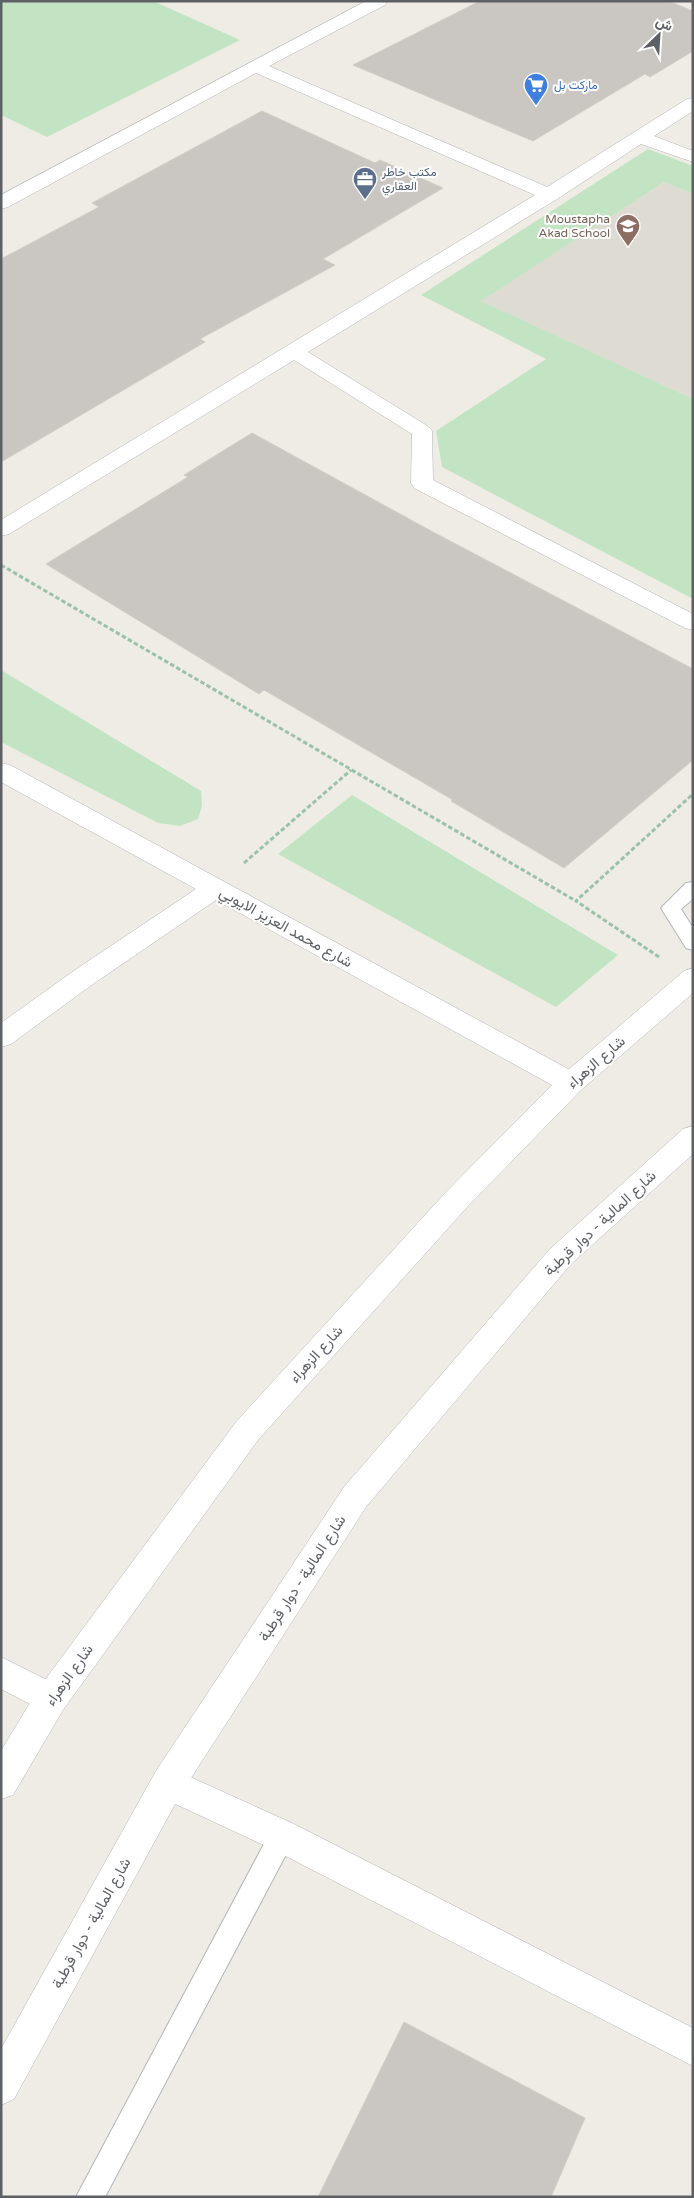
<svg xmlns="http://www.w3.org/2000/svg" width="694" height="2198" font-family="'Varela Round',Vazirmatn,sans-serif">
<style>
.education{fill:#dedbd3}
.green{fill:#c3e4c3}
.building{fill:#cac7c2;stroke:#d3cec4}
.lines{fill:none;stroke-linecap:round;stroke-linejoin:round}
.service-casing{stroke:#b2b5b9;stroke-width:2}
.minor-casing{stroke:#b2b5b9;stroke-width:1}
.secondary-casing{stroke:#b4b7bc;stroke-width:1}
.path{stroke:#9bc2a7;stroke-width:3;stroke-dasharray:4.5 2.5;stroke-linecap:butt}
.service{fill:#fff;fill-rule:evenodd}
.minor{fill:#fff;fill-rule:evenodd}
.secondary{fill:#fff;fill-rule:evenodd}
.labels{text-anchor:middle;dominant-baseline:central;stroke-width:4;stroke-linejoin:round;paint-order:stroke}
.far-shop-label{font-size:12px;fill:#366cbe;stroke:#fff;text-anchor:start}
.far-service-label{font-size:12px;fill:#4e5e75;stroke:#fff;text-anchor:start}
.far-education-label{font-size:12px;fill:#785e54;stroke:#fff;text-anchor:end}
.street-label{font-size:15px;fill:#5d6065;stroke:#fff}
</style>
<rect width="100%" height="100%" fill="#eeece5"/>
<path class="education" d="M664,182L693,194V399L480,301Z"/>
<g class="green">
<path d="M1,1H153L240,40L47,137L1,115Z"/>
<path d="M648,149L693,166V194L664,182L481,301L693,399V599L442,467L436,431L546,359L421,295Z"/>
<path d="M1,670L201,791L202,806L198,819L180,826L158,823L1,742Z"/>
<path d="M352,795L618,955L556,1007L278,854Z"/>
</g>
<g class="building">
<path d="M480,1H668L693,11V51L650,77L645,74L533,141L353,65Z"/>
<path d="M262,111L375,163L380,160L443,188L323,259L335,265L200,339L205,342L1,462V259L99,207L92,203Z"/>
<path d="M252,433L433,532L693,669V760L564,868L451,801L453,800L264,690L259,694L46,564L188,477L184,475Z"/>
<path d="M404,2022L585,2118L551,2197H318Z"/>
</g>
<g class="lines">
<defs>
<g id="service">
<path d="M693,882V899L681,909L693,928V950L686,948L661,908L686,883Z"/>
<path d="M282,1824L291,1827L295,1836L291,1845L105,2197H76L273,1827Z"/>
</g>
<g id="minor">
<path d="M366,1H387L385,5L269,66L547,187L687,99L693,98V111L654,136L693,151V162L641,144L557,199L308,352L429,427L432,431L433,480L693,614V630L685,628L414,488L411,483L412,434L294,360L9,534L1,536V520L535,195L256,73L8,207L1,209V195Z"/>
<path d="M1,763L10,765L581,1076L585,1083L581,1090L571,1093L561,1090L216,900L93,984L11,1044L1,1047V1023L75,970L196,889L1,782Z"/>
<path d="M1,1657L63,1688L68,1699L63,1710L51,1715L1,1689Z"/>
<path d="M168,1767L294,1824L693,2028V2066L270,1848L156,1795L151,1783L156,1771Z"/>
</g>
<g id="secondary">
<path d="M693,968V993L581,1090L468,1206L258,1440L63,1710L13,1795L1,1799V1751L39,1688L236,1422L448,1190L561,1076L684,971Z"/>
<path d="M693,1126V1154L570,1265L366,1507L180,1795L14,2099L1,2105V2049L156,1771L344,1487L550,1249L683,1129Z"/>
</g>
</defs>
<use href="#service" class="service-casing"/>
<use href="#minor" class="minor-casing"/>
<use href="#secondary" class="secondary-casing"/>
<g class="path">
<path d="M1,565L576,901"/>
<path d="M244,863L351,770"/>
<path d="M659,957L576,901L693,794"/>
</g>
<use href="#service" class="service"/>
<use href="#minor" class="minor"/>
<use href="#secondary" class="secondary"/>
</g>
<defs>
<symbol id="supermarket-pin" viewBox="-11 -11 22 30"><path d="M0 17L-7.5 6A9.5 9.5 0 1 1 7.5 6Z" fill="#3f7fe0" stroke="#fff"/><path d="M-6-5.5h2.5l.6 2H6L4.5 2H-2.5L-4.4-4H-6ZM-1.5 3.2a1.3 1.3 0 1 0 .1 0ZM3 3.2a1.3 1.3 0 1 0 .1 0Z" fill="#fff"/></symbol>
<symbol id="office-pin" viewBox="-11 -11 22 30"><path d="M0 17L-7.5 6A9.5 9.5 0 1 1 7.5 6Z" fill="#5c6f8a" stroke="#fff"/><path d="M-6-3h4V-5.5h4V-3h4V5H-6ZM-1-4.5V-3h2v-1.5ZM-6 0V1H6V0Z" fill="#fff"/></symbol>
<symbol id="school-pin" viewBox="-11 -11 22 30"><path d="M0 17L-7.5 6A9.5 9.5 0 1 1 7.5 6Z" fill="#8d6e63" stroke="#fff"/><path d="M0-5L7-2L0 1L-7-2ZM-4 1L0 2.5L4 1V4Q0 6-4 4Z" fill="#fff"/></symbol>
</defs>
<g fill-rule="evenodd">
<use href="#supermarket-pin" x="522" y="71" width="28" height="38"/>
<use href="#office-pin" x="351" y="165" width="28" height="38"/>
<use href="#school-pin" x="614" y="212" width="28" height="38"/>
</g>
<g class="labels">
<g class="far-shop-label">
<text x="554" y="85">ماركت بل</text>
</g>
<g class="far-service-label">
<text x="382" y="172">مكتب خاطر<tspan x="382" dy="14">العقاري</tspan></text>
</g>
<g class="far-education-label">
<text x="610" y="219">Moustapha<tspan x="610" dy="14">Akad School</tspan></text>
</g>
<g class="street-label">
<text transform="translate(286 927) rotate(29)">شارع محمد العزيز الايوبي</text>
<text transform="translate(596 1062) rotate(-41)">شارع الزهراء</text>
<text transform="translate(600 1223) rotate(-43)">شارع المالية - دوار قرطبة</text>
<text transform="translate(316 1354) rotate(-48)">شارع الزهراء</text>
<text transform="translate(302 1578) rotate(-57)">شارع المالية - دوار قرطبة</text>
<text transform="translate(69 1675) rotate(-55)">شارع الزهراء</text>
<text transform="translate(91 1923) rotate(-61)">شارع المالية - دوار قرطبة</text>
</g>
</g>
<rect width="694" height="2198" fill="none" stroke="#5d6065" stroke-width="5"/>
<g transform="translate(659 35) rotate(25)" stroke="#ffffff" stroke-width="4" paint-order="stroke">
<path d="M0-4L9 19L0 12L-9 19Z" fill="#5d6065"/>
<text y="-8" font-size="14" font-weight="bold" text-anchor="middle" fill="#5d6065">ش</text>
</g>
</svg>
